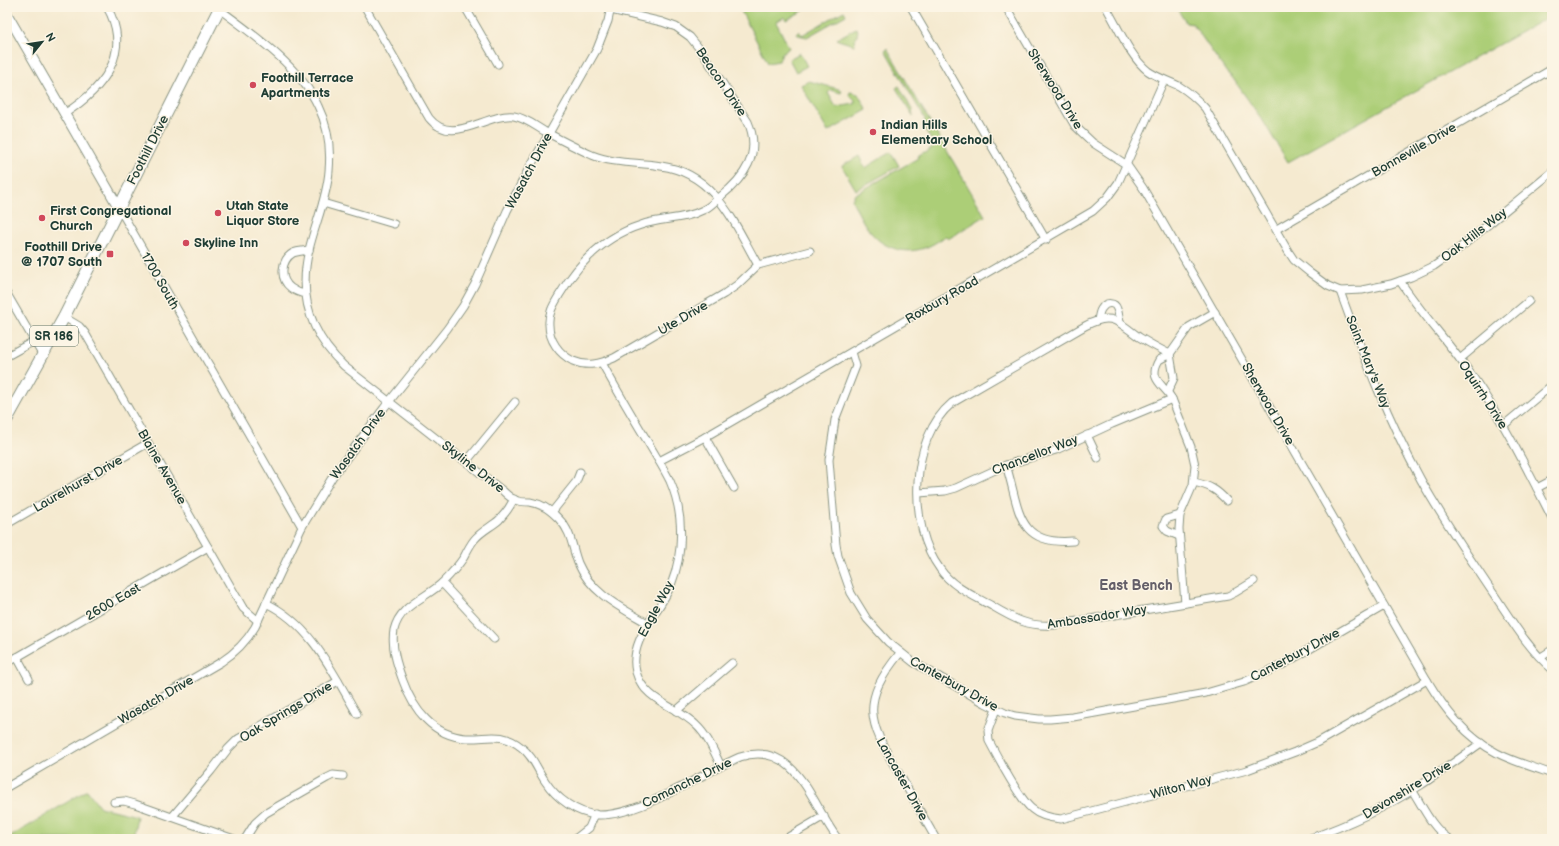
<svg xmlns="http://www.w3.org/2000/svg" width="1559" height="846" font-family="'Balsamiq Sans',sans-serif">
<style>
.green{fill:#acce77;stroke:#668656}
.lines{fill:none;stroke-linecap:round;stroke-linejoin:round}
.minor-casing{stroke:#8a9482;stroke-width:9}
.tertiary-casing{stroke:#8a9482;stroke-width:11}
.primary-casing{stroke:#8a9482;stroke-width:13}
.minor{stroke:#fff;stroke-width:7}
.tertiary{stroke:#fff;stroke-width:9}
.primary{stroke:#fff;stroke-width:11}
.poi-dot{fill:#d1495b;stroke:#fcf5e5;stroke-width:1.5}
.labels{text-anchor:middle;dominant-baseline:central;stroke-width:3;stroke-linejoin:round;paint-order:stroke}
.shield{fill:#fcf5e5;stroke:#617469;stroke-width:1}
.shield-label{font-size:12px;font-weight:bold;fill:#1f3d34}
.poi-label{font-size:13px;font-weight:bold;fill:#1f3d34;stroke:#fcf5e5;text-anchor:start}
.street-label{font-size:13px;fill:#1f3d34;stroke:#fcf5e5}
.neighbourhood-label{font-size:14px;font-weight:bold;fill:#645f69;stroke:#fcf5e5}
</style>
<rect width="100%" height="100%" fill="#fcf5e5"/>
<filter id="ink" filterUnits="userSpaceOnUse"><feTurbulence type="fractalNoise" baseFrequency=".025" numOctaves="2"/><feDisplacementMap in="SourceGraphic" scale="8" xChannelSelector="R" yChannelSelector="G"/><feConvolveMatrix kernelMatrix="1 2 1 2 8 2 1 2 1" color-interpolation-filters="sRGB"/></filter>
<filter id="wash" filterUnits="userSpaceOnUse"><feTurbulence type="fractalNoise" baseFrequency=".012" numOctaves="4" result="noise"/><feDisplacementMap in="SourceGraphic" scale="16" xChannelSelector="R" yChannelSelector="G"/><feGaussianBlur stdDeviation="0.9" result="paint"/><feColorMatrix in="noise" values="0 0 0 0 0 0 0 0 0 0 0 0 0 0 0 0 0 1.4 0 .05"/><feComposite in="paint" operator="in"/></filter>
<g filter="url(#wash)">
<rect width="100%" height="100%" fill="#f5ead0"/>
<g class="green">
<path d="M739,7H810L786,20L784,17L776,22L789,48L782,53L779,61L768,63Z"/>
<path d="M1176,7H1552V15L1288,162L1263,121L1232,77L1227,73L1193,24L1186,23Z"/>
<path d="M844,11L846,15L807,37L798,35L797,33L799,31L802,35Z"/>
<path d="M856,28L858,31L854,45L838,40L837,39Z"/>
<path d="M887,48L985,216L948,239L946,236C938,241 930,247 921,249C904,254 885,248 873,235C864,226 858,212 852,200L854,195L918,158L917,156L932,148L933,143L923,126L925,119L885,50Z"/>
<path d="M800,53L807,66L796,72L789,59Z"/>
<path d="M809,81L842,90L841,93L831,90L828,93L836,107L855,104V101L849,95L850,92L858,94L867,110L828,132L801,85Z"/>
<path d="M899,86L912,110L913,116L896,88Z"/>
<path d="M891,152L899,166L856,190L842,166L859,156L865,168Z"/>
<path d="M87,790L100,807L137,816L133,839H7Z"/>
</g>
</g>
<g filter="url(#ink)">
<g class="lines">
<defs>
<g id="minor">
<path d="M365,7L429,118C452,147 485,113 514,116C525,118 534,125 544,131C559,139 576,148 592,155C614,164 638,162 661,166C715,173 734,223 758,265"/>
<path d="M465,7L498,64"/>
<path d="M911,7L1046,240"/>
<path d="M1006,7L1075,126L1093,143L1127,165L1143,188L1427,680C1445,710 1466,737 1497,753C1514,762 1534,767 1552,774"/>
<path d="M1106,7C1118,27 1130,57 1148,71C1158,78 1169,81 1179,86C1189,92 1197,99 1205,108L1288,251L1294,260L1310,273L1328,286L1340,291L1362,290L1391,284L1411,277L1434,266L1461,247L1552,172"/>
<path d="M219,9C253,34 301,68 318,106C328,126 331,149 329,171C327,198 315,224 309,250C298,296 310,334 344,366L503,491C507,495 513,500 518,501C522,502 526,502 530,502C542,504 551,510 559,519C572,532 572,548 578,563C591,594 622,608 649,624"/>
<path d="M611,10L662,22L676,27L690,37L702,52L748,122C762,154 744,178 720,197C714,202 710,207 703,210C684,220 661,218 641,225C606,236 579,262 560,294C554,304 548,313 549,325C549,340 559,354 573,361C587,367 600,364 614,358L724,294L737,285L758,265L810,251"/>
<path d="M64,114C103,89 133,53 107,7"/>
<path d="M323,203L394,224"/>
<path d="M119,208L302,527"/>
<path d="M1275,230L1552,69"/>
<path d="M1400,281C1423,316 1452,346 1475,380C1505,424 1528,471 1552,518"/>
<path d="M1340,291C1363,355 1388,420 1421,480C1442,518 1467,554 1491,590C1509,616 1527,648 1552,669"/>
<path d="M7,294L43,356"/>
<path d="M305,294C300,293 295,291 291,288C279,279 281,260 293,253C298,251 303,251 309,250"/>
<path d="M64,317L79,326L85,333L243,608L258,621"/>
<path d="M1098,320C1099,316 1099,311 1102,308C1106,302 1115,302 1117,309C1119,313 1119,318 1120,322"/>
<path d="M852,352L856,366L835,420L829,460L836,545L838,556L851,593L867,619L888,642L913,662L985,703L1005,713L1015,716L1039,719H1050L1073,717L1206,693L1244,682L1282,665L1384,606"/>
<path d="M1170,354C1159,349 1149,343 1139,337C1118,322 1112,311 1085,326L952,403C909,439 908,526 940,569C952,587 974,596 992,606C1014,619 1028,627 1054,625L1228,596L1236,592L1254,581"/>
<path d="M7,356L34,341"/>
<path d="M1460,359L1529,301"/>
<path d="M602,363C616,389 631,414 646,439C654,453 663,467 670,481C684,513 684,552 671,585C660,612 628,640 636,672C644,701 677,706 696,725C708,736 714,752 721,766"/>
<path d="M1168,391L1174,378L1170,354"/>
<path d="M1504,425L1552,385"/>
<path d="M1087,435L1098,458"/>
<path d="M705,437L734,488"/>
<path d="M659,461L705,437L1093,211L1107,198L1118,183L1164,80"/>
<path d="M466,462L515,402"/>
<path d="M1006,465C1020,508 1015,546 1073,541"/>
<path d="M1194,482C1210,486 1216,489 1227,501"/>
<path d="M1537,488L1552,480"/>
<path d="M919,493L945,491L956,488L1006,465L1056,450L1112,424L1172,399"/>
<path d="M514,499C510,507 505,514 499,520C491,527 481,531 474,540C470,545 467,551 464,557C458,566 451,574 443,582C427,598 400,604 394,630C391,647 397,665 403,681C413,709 433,736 466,738C488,739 501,731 521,747C533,756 537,769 545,781C556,798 577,814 598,815C641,816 700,774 740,757C797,739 812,806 838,839"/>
<path d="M552,512L576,482L580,472"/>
<path d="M7,524L148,443"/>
<path d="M1179,536L1167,531L1163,526L1166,519L1180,515"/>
<path d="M442,583L494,639"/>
<path d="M266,603C312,625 333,673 357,714"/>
<path d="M1185,603L1179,529L1180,515L1193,485L1195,465L1191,447L1172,399C1165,385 1147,380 1159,360L1170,354L1189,327L1215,312"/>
<path d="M900,653C860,702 868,721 898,772C911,794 923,817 936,839"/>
<path d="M17,657L29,679"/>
<path d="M1541,657L1552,650"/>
<path d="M7,663L208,547"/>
<path d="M996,709L988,731L989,741C997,756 1019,799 1032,809C1040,816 1050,818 1061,819L1247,770L1295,752L1318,742L1427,680"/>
<path d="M676,711L732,663"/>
<path d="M7,787L221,662C235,653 246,642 255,627L302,527L333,476L384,408L447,329L463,306L475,284L507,211L527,172L597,49L608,21L611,7"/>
<path d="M1412,790C1423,807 1432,828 1449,839"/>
<path d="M114,802L124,801L135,804L234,839"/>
<path d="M172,817L211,771L228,749L238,739L338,681"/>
<path d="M245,839L255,823L266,813L327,778L333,775L343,776"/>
<path d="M575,839L589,828L595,814"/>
<path d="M785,839L824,816"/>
<path d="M1308,839C1348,825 1385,808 1421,785C1441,772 1461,757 1481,743"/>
</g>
<path id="tertiary" d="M7,14L119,208"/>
<path id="primary" d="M7,419L64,317L220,7"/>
</defs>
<use href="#minor" class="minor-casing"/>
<use href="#tertiary" class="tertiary-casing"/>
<use href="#primary" class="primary-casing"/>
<use href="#minor" class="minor"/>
<use href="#tertiary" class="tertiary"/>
<use href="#primary" class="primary"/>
</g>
</g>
<g class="poi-dot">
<circle cx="253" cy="85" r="4"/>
<circle cx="873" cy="132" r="4"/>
<circle cx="218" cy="213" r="4"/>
<circle cx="42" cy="218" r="4"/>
<circle cx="186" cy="243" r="4"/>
<rect x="106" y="250" width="8" height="8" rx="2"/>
</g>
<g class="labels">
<rect class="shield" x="30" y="326" width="48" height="20" rx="3"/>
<g class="shield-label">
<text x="54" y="336">SR 186</text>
</g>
<g class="poi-label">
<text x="261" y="78">Foothill Terrace<tspan x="261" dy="15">Apartments</tspan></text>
<text x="881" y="125">Indian Hills<tspan x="881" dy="15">Elementary School</tspan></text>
<text x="226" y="206">Utah State<tspan x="226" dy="15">Liquor Store</tspan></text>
<text x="50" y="211">First Congregational<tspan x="50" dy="15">Church</tspan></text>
<text x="194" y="243">Skyline Inn</text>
<text x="102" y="247" text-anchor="end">Foothill Drive<tspan x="102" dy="15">@ 1707 South</tspan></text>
</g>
<g class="street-label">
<text transform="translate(721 82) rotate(56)">Beacon Drive</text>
<text transform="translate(1055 89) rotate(58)">Sherwood Drive</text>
<text transform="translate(148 150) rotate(-63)">Foothill Drive</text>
<text transform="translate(1414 150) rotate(-30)">Bonneville Drive</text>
<text transform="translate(529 171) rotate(-62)">Wasatch Drive</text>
<text transform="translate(1474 235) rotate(-38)">Oak Hills Way</text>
<text transform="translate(160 281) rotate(60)">1700 South</text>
<text transform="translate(942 300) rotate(-30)">Roxbury Road</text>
<text transform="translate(683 318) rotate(-30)">Ute Drive</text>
<text transform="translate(1368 362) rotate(68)">Saint Mary's Way</text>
<text transform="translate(1483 395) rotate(57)">Oquirrh Drive</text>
<text transform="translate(1268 404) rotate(60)">Sherwood Drive</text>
<text transform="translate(358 444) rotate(-54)">Wasatch Drive</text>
<text transform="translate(1035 455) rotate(-21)">Chancellor Way</text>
<text transform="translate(162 467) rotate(60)">Blaine Avenue</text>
<text transform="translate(473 467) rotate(38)">Skyline Drive</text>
<text transform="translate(78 484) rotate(-30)">Laurelhurst Drive</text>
<text transform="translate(113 602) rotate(-30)">2600 East</text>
<text transform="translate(656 609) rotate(-62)">Eagle Way</text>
<text transform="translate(1097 617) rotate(-9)">Ambassador Way</text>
<text transform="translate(1295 655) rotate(-28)">Canterbury Drive</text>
<text transform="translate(954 684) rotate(29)">Canterbury Drive</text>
<text transform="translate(156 700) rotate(-30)">Wasatch Drive</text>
<text transform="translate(286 712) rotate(-31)">Oak Springs Drive</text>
<text transform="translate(902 779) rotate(61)">Lancaster Drive</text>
<text transform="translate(687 783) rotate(-26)">Comanche Drive</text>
<text transform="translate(1181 787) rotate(-15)">Wilton Way</text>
<text transform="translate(1407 790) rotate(-31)">Devonshire Drive</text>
</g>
<g class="neighbourhood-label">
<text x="1136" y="585">East Bench</text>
</g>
</g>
<rect width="1559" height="846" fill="none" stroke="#fcf5e5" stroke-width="24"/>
<g transform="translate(42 42) rotate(60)" stroke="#fcf5e5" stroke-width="3" paint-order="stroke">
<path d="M0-3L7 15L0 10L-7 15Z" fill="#1f3d34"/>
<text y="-6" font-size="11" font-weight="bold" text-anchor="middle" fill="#1f3d34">N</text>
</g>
</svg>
